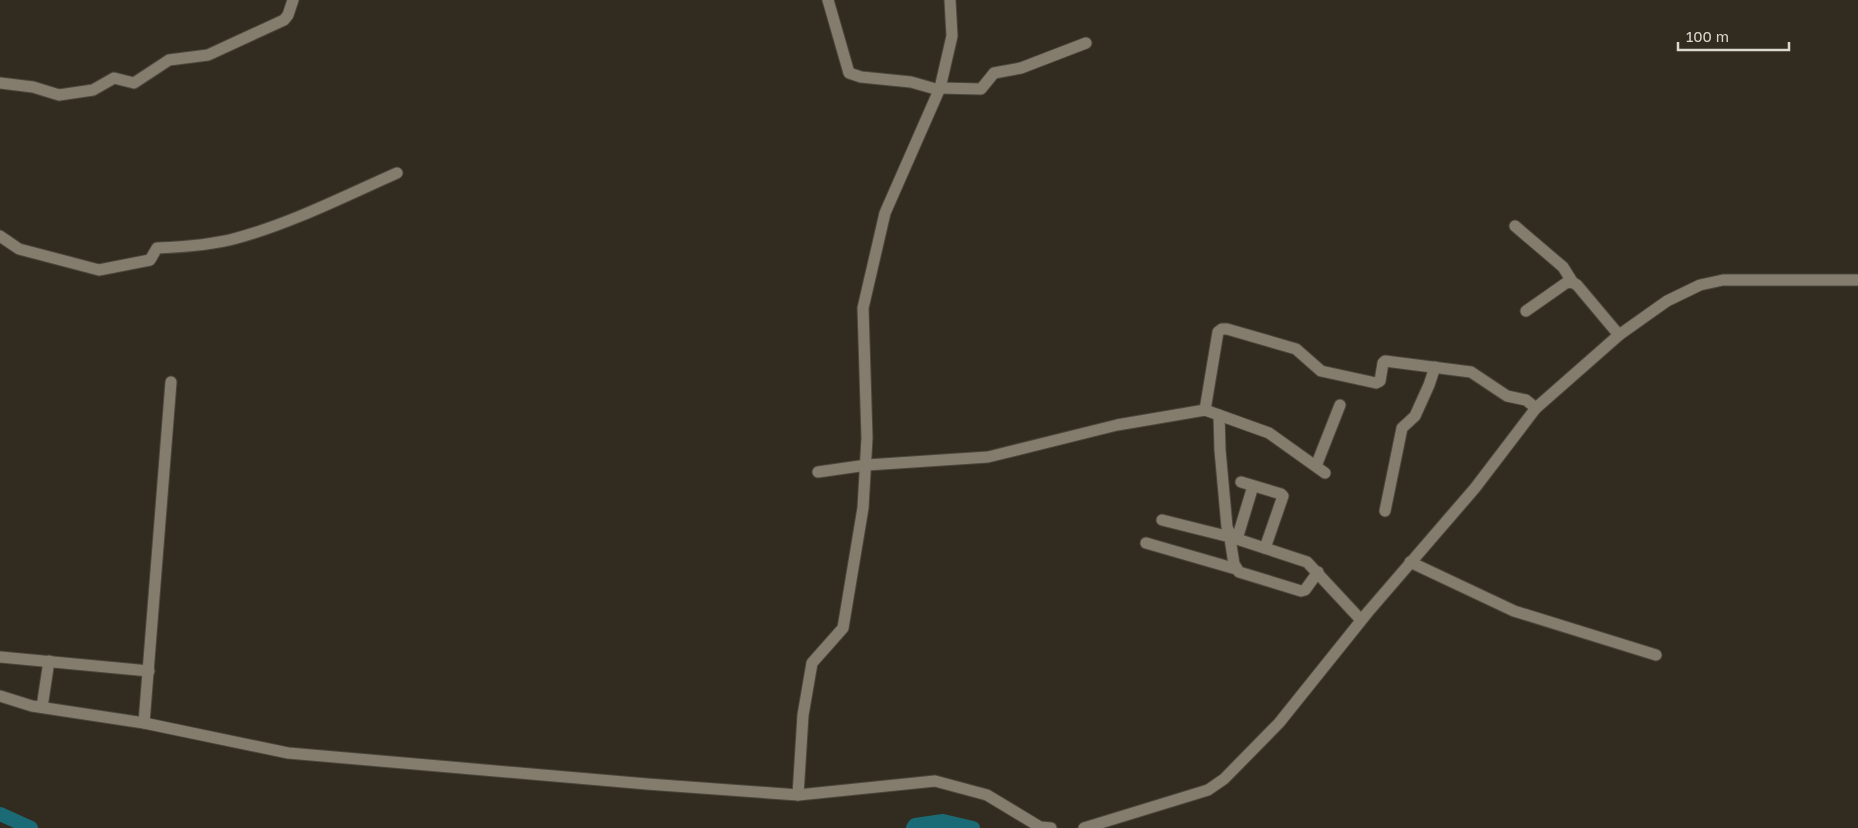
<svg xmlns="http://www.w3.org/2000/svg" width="1858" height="828" font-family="'Golos Text',sans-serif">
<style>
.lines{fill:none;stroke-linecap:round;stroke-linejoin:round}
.river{stroke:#1b6b76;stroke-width:14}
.minor-casing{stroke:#4c473c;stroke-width:13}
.minor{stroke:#847d6e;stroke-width:11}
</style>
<rect width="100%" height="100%" fill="#312c1f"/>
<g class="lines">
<g class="river">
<path d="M0,814L31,828"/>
<path d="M913,828L915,825L943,821L973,828"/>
</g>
<defs>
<g id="minor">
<path d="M828,0L849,73L861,77L911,82L939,90"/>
<path d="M0,83L33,87L59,95L93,90L114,78L134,83L169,60L208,55L284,20L288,15L293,0"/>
<path d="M940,88L981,89L994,73L1021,68L1086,43"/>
<path d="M1515,226L1563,267L1573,283"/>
<path d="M0,236L19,249L99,270L150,260L157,248C184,247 212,245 237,238C292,223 345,196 397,173"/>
<path d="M1526,311L1566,283L1572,282L1577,285L1619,335"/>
<path d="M1205,410L1218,332L1222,329H1227L1296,349L1321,371L1376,383L1380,381L1383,363L1385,361L1471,372L1507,396L1526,400L1536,408"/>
<path d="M1219,415L1220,450L1227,527L1229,532L1237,539L1307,562L1361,620"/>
<path d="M1316,466L1340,405"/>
<path d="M818,472L867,465L988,457L1117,425L1205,410L1269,433L1325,473"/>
<path d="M1241,482L1281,494L1283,496L1265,548"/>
<path d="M1385,511L1402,428L1415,416L1429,385L1435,367"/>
<path d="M1162,520L1230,537"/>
<path d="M1229,532L1234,564L1239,572L1301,591L1305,590L1318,572"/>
<path d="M1237,539L1253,486"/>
<path d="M1146,543L1236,569"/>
<path d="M1410,562L1514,611L1656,655"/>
<path d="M0,657L149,671"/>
<path d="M0,696L32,706L144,723L288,753L647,784L798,795L935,781L987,795L1040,827L1051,828"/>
<path d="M42,707L49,661"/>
<path d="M144,723L171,382"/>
<path d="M798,795L803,715L812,663L843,628L863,508L867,438L863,308L885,213L940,88L952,36L950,0"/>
<path d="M1084,828L1208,790L1224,779L1279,723L1368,612L1475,488L1536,408L1619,335L1667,301L1700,285L1723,280H1858"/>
</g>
</defs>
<use href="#minor" class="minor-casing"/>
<use href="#minor" class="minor"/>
</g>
<path d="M1678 42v8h111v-8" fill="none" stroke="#dcd8d0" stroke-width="2.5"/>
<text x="1686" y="42" font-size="15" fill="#dcd8d0" stroke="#312c1f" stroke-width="4" paint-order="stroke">100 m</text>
</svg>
